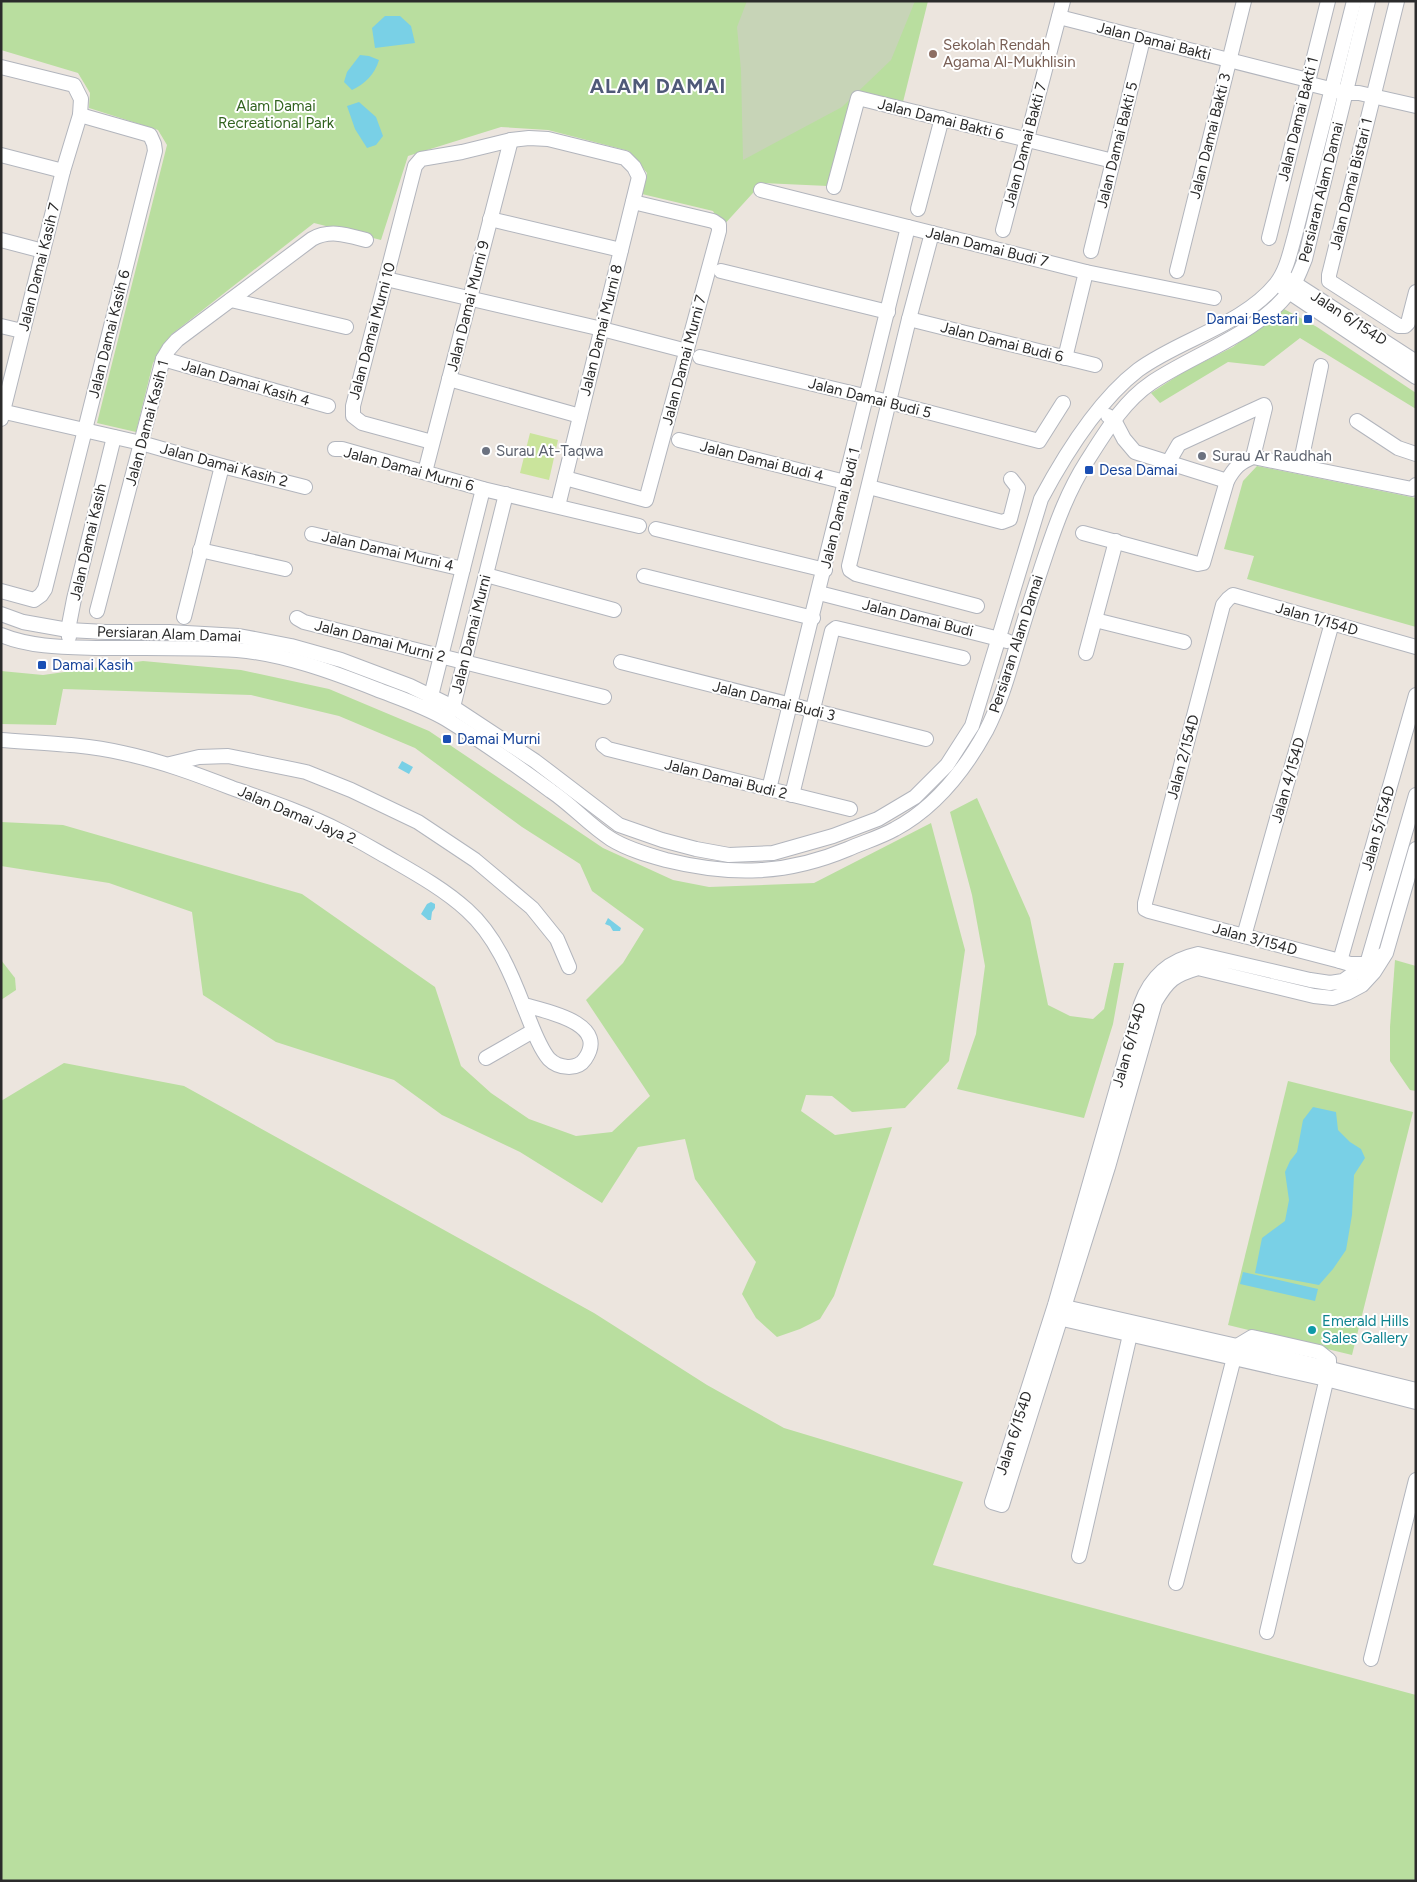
<svg xmlns="http://www.w3.org/2000/svg" width="1417" height="1882" font-family="Figtree,sans-serif">
<style>
.green{fill:#b9de9f}
.cemetery{fill:#c7d4b7}
.pitch{fill:#cae49c}
.water{fill:#79d0e6}
.lines{fill:none;stroke-linecap:round;stroke-linejoin:round}
.minor-casing{stroke:#b2b5bd;stroke-width:16}
.minor{stroke:#fff;stroke-width:14}
.education-dot{fill:#8d6e63;stroke:#fff;stroke-width:2}
.transit-dot{fill:#1a4fb4;stroke:#fff;stroke-width:2}
.worship-dot{fill:#6b7280;stroke:#fff;stroke-width:2}
.culture-dot{fill:#0f9aa8;stroke:#fff;stroke-width:2}
.labels{text-anchor:middle;dominant-baseline:central;stroke-width:4;stroke-linejoin:round;paint-order:stroke}
.street-label{font-size:15px;fill:#2b2b2b;stroke:#fff}
.education-label{font-size:15px;fill:#785e54;stroke:#fff;text-anchor:start}
.park-label{font-size:15px;fill:#326320;stroke:#fff}
.transit-label{font-size:15px;fill:#164399;stroke:#fff;text-anchor:start}
.worship-label{font-size:15px;fill:#5b616d;stroke:#fff;text-anchor:start}
.culture-label{font-size:15px;fill:#0d838f;stroke:#fff;text-anchor:start}
.district-label{font-size:20px;font-weight:bold;letter-spacing:1px;fill:#4f5978;stroke:#fff}
</style>
<rect width="100%" height="100%" fill="#ece5de"/>
<g class="green">
<path d="M1,1H928L903,102L856,93L828,186L762,183L722,227L713,211L642,194L647,173L629,151L548,130L501,127L408,156L381,240L314,223L172,334L153,363L136,432L97,423L167,145L158,130L89,108L90,93L78,73L1,50Z"/>
<path d="M1284,309L1317,327L1416,393V409L1300,338L1264,366L1228,362L1160,403L1151,393L1185,371L1233,347Z"/>
<path d="M1257,466L1416,498V627L1247,579L1254,556L1224,549L1243,481Z"/>
<path d="M143,661L241,670L329,689L429,731L603,848L673,880L709,887L814,883L931,823L965,950L949,1061L905,1108L852,1112L832,1096L806,1095L801,1111L835,1135L892,1127L834,1296L820,1319L800,1329L777,1337L756,1318L742,1294L756,1262L695,1179L685,1139L638,1147L602,1203L520,1152L442,1115L394,1080L276,1042L203,995L192,912L109,883L1,866V822L63,825L302,894L435,987L461,1066L491,1093L529,1119L576,1136L612,1132L650,1096L586,1000L623,963L644,929L592,891L580,864L522,827L415,748L339,716L251,695L63,689L56,725L1,724V671L43,675Z"/>
<path d="M977,798L1030,918L1048,1005L1070,1016L1093,1019L1104,1009L1114,963H1124L1113,1024L1084,1118L957,1089L976,1034L985,966L972,895L950,812Z"/>
<path d="M1,960L15,978L16,990L1,1000Z"/>
<path d="M1395,960L1416,966V1091L1410,1090L1390,1061V1027Z"/>
<path d="M64,1063L184,1086L594,1313L707,1385L784,1428L963,1482L933,1565L1416,1695V1881H1V1101Z"/>
<path d="M1288,1081L1413,1112L1352,1355L1228,1325Z"/>
</g>
<path class="cemetery" d="M747,1H915L891,60L842,107L743,160L741,70L737,27Z"/>
<path class="pitch" d="M530,433L558,440L549,480L520,473Z"/>
<g class="water">
<path d="M385,16H400L411,26L415,43L375,48L372,28Z"/>
<path d="M360,55L369,56L379,60C375,74 365,84 352,90L344,82L347,72Z"/>
<path d="M359,102L376,117L383,136L376,145L367,148L355,129L347,106Z"/>
<path d="M402,761L413,767L409,774L398,768Z"/>
<path d="M431,902L435,904V908L432,912L431,920H428L421,914L427,904Z"/>
<path d="M608,918L621,928L620,931H613L610,926L605,924Z"/>
<path d="M1313,1107L1336,1112L1338,1130L1350,1142L1361,1149L1365,1158L1354,1175L1352,1215L1346,1250L1333,1269L1319,1285L1255,1273L1262,1238L1285,1221L1289,1200L1285,1172L1290,1161L1297,1152L1303,1120Z"/>
<path d="M1243,1272L1318,1289L1315,1301L1240,1284Z"/>
</g>
<g class="lines">
<defs>
<g id="minor">
<path d="M1397,1L1329,275V281L1399,326H1405L1408,323L1416,292"/>
<path d="M1059,17L1308,80L1310,84L1346,93H1359L1416,106"/>
<path d="M1,67L74,85L81,99L80,115L63,171L1,419"/>
<path d="M1,155L63,171"/>
<path d="M834,187L858,98L1113,161"/>
<path d="M761,190L1086,272L1214,298"/>
<path d="M918,209L942,118"/>
<path d="M490,219L621,250"/>
<path d="M1003,230L1063,1"/>
<path d="M932,233L909,319L849,566L850,570L856,574L977,606"/>
<path d="M1269,238L1328,1"/>
<path d="M1,240L43,251"/>
<path d="M1091,251L1143,39"/>
<path d="M721,271L888,312"/>
<path d="M1177,271L1244,1"/>
<path d="M386,279L602,329L687,351"/>
<path d="M1288,279L1416,362"/>
<path d="M1283,288L1416,377"/>
<path d="M231,300L346,327"/>
<path d="M909,319L1095,365"/>
<path d="M1,326L22,331"/>
<path d="M700,357L889,402L1039,441L1063,403"/>
<path d="M1065,358L1086,272"/>
<path d="M163,359L328,406"/>
<path d="M449,379L580,416"/>
<path d="M1,411L141,443L222,466L305,487"/>
<path d="M1108,416L1114,420L1124,439L1135,452L1227,481"/>
<path d="M1357,421L1398,448L1416,454"/>
<path d="M679,440L845,482"/>
<path d="M432,442L362,423L353,416V406L415,166L421,159L462,152L511,140L529,138L548,139L625,158L634,167L639,177L558,506"/>
<path d="M335,449H342L483,489L639,526"/>
<path d="M1168,463L1179,444L1264,405L1265,408L1253,457"/>
<path d="M1300,466L1321,366"/>
<path d="M425,472L511,140"/>
<path d="M565,478L646,500L719,231V225L713,221L633,202"/>
<path d="M869,487L1002,522L1010,519L1018,488L1011,479"/>
<path d="M656,529L825,570"/>
<path d="M1083,533L1198,564L1203,563L1227,481C1234,468 1240,462 1253,457L1412,489L1416,485"/>
<path d="M312,534L463,569"/>
<path d="M200,550L285,569"/>
<path d="M486,575L614,610"/>
<path d="M644,576L813,618"/>
<path d="M1,591L34,600L41,595L45,589L155,151L154,144L150,135L80,115"/>
<path d="M819,593L1007,641"/>
<path d="M97,611L163,359L169,349L177,340L312,239C330,229 347,235 366,240"/>
<path d="M1,614L23,622L68,630L106,632H169L239,636L291,646L341,660L410,686L453,707L535,761L619,825L662,840L696,849L729,855L773,853L833,836L878,819L915,797L947,765L972,726L1041,499C1064,456 1099,400 1138,370C1180,339 1243,325 1276,284C1287,270 1290,252 1295,235L1354,1"/>
<path d="M184,617L222,466"/>
<path d="M297,618L304,622L604,697"/>
<path d="M1095,620L1184,642"/>
<path d="M1,635C33,648 68,647 101,648C146,648 193,647 237,650C284,654 333,672 376,689C399,698 424,706 446,719C482,741 517,766 551,791C572,805 589,825 611,839C627,849 648,855 666,860C731,876 786,875 848,849C864,842 881,837 895,829C936,807 964,771 986,731C1002,700 1010,668 1020,635C1028,608 1037,581 1046,554C1057,521 1068,491 1087,461C1105,433 1123,402 1151,383C1192,355 1263,331 1291,289C1297,280 1301,269 1305,259L1368,1"/>
<path d="M69,637L68,630L74,599L114,437"/>
<path d="M1086,653L1116,541"/>
<path d="M621,662L926,739"/>
<path d="M429,704L483,489"/>
<path d="M449,713L453,707L506,494"/>
<path d="M1,740C42,743 84,744 123,753C161,761 196,774 232,788C269,801 307,814 342,832C358,840 373,849 389,858C415,873 444,889 467,910C495,935 511,973 524,1007C531,1023 538,1046 549,1059C558,1068 577,1071 585,1059C610,1023 545,1011 524,1005"/>
<path d="M603,745L608,749L850,809"/>
<path d="M170,764L199,757L228,756L306,772L351,790L418,822L475,860L532,908L557,939L569,967"/>
<path d="M769,789L908,227"/>
<path d="M792,795L832,631L836,628L963,658"/>
<path d="M1244,936L1332,623"/>
<path d="M1386,953L1367,964L1343,981L1330,983L1310,980L1198,954C1170,960 1151,976 1141,1004L1055,1305L992,1502L1002,1505L1108,1167L1155,1002C1168,980 1174,975 1198,968L1314,996L1333,998L1347,993L1362,985L1374,972L1386,953L1416,849"/>
<path d="M1340,961L1416,695"/>
<path d="M1367,964H1350L1340,961L1149,911L1145,909V903L1223,605L1228,599L1233,595L1416,647"/>
<path d="M1367,964L1416,795"/>
<path d="M486,1058L533,1031"/>
<path d="M1056,1305L1237,1346L1416,1390"/>
<path d="M1054,1317L1326,1379L1416,1402"/>
<path d="M1079,1556L1132,1326"/>
<path d="M1176,1583L1237,1346L1252,1337L1319,1352L1329,1360V1369L1267,1632"/>
<path d="M1371,1659L1416,1480"/>
</g>
</defs>
<use href="#minor" class="minor-casing"/>
<use href="#minor" class="minor"/>
</g>
<circle class="education-dot" cx="933" cy="54" r="5"/>
<g class="transit-dot">
<rect x="1303" y="314" width="10" height="10" rx="2.5"/>
<rect x="1084" y="465" width="10" height="10" rx="2.5"/>
<rect x="37" y="660" width="10" height="10" rx="2.5"/>
<rect x="442" y="734" width="10" height="10" rx="2.5"/>
</g>
<g class="worship-dot">
<circle cx="486" cy="451" r="5"/>
<circle cx="1202" cy="456" r="5"/>
</g>
<circle class="culture-dot" cx="1312" cy="1330" r="5"/>
<g class="labels">
<g class="street-label">
<text transform="translate(1154 41) rotate(14)">Jalan Damai Bakti</text>
<text transform="translate(941 119) rotate(14)">Jalan Damai Bakti 6</text>
<text transform="translate(1298 119) rotate(-76)">Jalan Damai Bakti 1</text>
<text transform="translate(1210 136) rotate(-76)">Jalan Damai Bakti 3</text>
<text transform="translate(1025 145) rotate(-75)">Jalan Damai Bakti 7</text>
<text transform="translate(1117 145) rotate(-76)">Jalan Damai Bakti 5</text>
<text transform="translate(1351 184) rotate(-76)">Jalan Damai Bistari 1</text>
<text transform="translate(1321 192) rotate(-76)">Persiaran Alam Damai</text>
<text transform="translate(987 247) rotate(14)">Jalan Damai Budi 7</text>
<text transform="translate(39 267) rotate(-76)">Jalan Damai Kasih 7</text>
<text transform="translate(468 306) rotate(-76)">Jalan Damai Murni 9</text>
<text transform="translate(1349 318) rotate(33)">Jalan 6/154D</text>
<text transform="translate(601 330) rotate(-76)">Jalan Damai Murni 8</text>
<text transform="translate(372 331) rotate(-75)">Jalan Damai Murni 10</text>
<text transform="translate(109 334) rotate(-76)">Jalan Damai Kasih 6</text>
<text transform="translate(1002 342) rotate(14)">Jalan Damai Budi 6</text>
<text transform="translate(684 360) rotate(-75)">Jalan Damai Murni 7</text>
<text transform="translate(246 383) rotate(16)">Jalan Damai Kasih 4</text>
<text transform="translate(870 398) rotate(14)">Jalan Damai Budi 5</text>
<text transform="translate(147 423) rotate(-75)">Jalan Damai Kasih 1</text>
<text transform="translate(762 461) rotate(14)">Jalan Damai Budi 4</text>
<text transform="translate(224 465) rotate(15)">Jalan Damai Kasih 2</text>
<text transform="translate(409 469) rotate(15)">Jalan Damai Murni 6</text>
<text transform="translate(840 508) rotate(-76)">Jalan Damai Budi 1</text>
<text transform="translate(88 542) rotate(-77)">Jalan Damai Kasih</text>
<text transform="translate(388 551) rotate(13)">Jalan Damai Murni 4</text>
<text transform="translate(918 618) rotate(14)">Jalan Damai Budi</text>
<text transform="translate(1317 619) rotate(16)">Jalan 1/154D</text>
<text transform="translate(169 634) rotate(2)">Persiaran Alam Damai</text>
<text transform="translate(471 634) rotate(-76)">Jalan Damai Murni</text>
<text transform="translate(380 641) rotate(14)">Jalan Damai Murni 2</text>
<text transform="translate(1016 644) rotate(-72)">Persiaran Alam Damai</text>
<text transform="translate(774 701) rotate(14)">Jalan Damai Budi 3</text>
<text transform="translate(1183 757) rotate(-75)">Jalan 2/154D</text>
<text transform="translate(726 779) rotate(14)">Jalan Damai Budi 2</text>
<text transform="translate(1288 780) rotate(-74)">Jalan 4/154D</text>
<text transform="translate(297 815) rotate(23)">Jalan Damai Jaya 2</text>
<text transform="translate(1378 828) rotate(-74)">Jalan 5/154D</text>
<text transform="translate(1255 939) rotate(15)">Jalan 3/154D</text>
<text transform="translate(1129 1045) rotate(-74)">Jalan 6/154D</text>
<text transform="translate(1014 1433) rotate(-72)">Jalan 6/154D</text>
</g>
<g class="education-label">
<text x="943" y="45">Sekolah Rendah<tspan x="943" dy="17">Agama Al-Mukhlisin</tspan></text>
</g>
<g class="park-label">
<text x="276" y="106">Alam Damai<tspan x="276" dy="17">Recreational Park</tspan></text>
</g>
<g class="transit-label">
<text x="1298" y="319" text-anchor="end">Damai Bestari</text>
<text x="1099" y="470">Desa Damai</text>
<text x="52" y="665">Damai Kasih</text>
<text x="457" y="739">Damai Murni</text>
</g>
<g class="worship-label">
<text x="496" y="451">Surau At-Taqwa</text>
<text x="1212" y="456">Surau Ar Raudhah</text>
</g>
<g class="culture-label">
<text x="1322" y="1321">Emerald Hills<tspan x="1322" dy="17">Sales Gallery</tspan></text>
</g>
<g class="district-label">
<text x="658" y="86">ALAM DAMAI</text>
</g>
</g>
<rect width="1417" height="1882" fill="none" stroke="#2b2b2b" stroke-width="5"/>
</svg>
